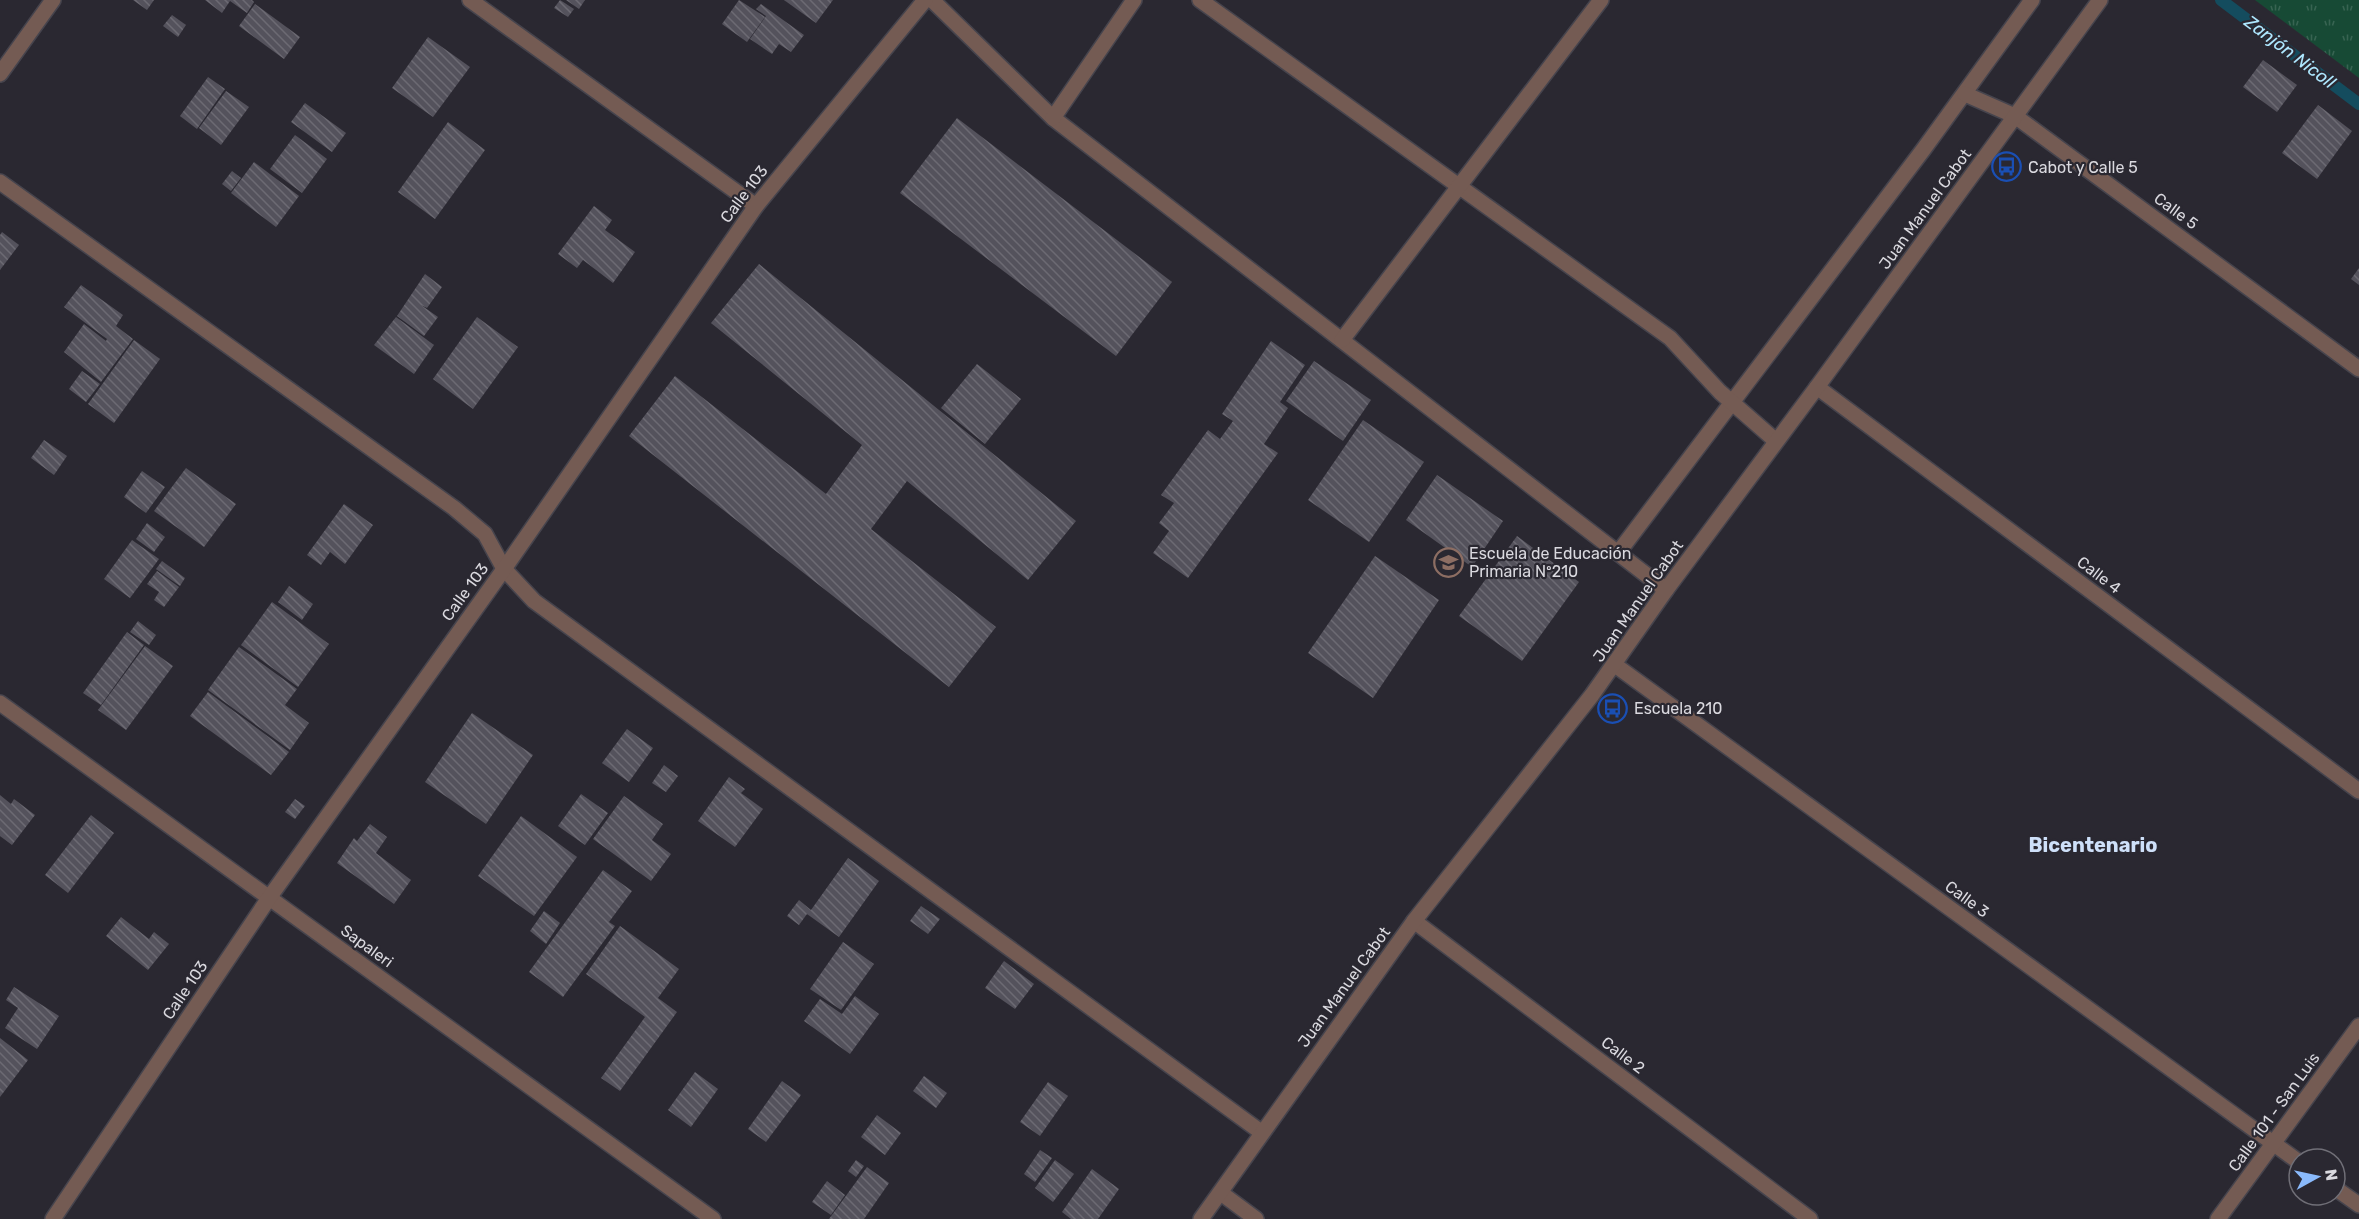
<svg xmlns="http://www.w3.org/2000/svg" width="2359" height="1219" font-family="Rubik,sans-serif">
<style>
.park{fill:url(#park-tufts)}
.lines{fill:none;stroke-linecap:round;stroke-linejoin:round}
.stream{stroke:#144c5e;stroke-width:12}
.building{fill:url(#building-back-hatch)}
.service-casing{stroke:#46444d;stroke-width:18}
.minor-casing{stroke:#46444d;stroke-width:18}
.service{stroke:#745b53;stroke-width:15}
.minor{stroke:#745b53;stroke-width:15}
.labels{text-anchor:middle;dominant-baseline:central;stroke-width:4.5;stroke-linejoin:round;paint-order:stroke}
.poi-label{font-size:16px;fill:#dad9df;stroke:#2a2831;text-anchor:start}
.street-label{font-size:16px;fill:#dad9df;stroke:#2a2831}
.water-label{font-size:18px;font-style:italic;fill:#aee7fe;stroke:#2a2831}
.quarter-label{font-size:20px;font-weight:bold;fill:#cee0f9;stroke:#2a2831}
</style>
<defs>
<pattern id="park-tufts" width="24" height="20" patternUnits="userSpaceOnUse" patternTransform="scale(1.5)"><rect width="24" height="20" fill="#174a35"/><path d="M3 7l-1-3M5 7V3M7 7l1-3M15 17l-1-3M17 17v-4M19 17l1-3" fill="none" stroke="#386452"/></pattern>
<pattern id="building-back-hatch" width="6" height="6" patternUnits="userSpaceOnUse" patternTransform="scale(1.5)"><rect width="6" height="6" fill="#54525c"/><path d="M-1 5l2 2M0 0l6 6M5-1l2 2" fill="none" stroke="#6c6a73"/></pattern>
</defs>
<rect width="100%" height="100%" fill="#2a2831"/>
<path class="park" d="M2255,0H2359V78Z"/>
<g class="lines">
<path class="stream" d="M2221,0L2359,104"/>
</g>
<g class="building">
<path d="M133,0H154L147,10Z"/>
<path d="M205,0H252L254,2L247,13L230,1L222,13Z"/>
<path d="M560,0L574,9L568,17L554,8Z"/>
<path d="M566,0H585L579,9Z"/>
<path d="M739,0L765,17L747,42L722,24Z"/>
<path d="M784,0H833L816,23Z"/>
<path d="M255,4L300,37L284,59L239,26Z"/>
<path d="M761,4L804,35L791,52L779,44L772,54L750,39L766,16L756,9Z"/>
<path d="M172,15L186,25L178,37L163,26Z"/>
<path d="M428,37L470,67L433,117L392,88Z"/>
<path d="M2263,60L2297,85L2277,112L2243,87Z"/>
<path d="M208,77L225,89L197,129L180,116Z"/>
<path d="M226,91L249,107L221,145L199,128Z"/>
<path d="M305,103L346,133L332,152L291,122Z"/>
<path d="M2318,105L2352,131L2317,179L2282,153Z"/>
<path d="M957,118L1172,282L1116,356L900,193Z"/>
<path d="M448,122L485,150L435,219L398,192Z"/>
<path d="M295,135L327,159L302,193L270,169Z"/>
<path d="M254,162L299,196L276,227L231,193Z"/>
<path d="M232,171L241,178L231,191L222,184Z"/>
<path d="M594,206L612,220L605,230L635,252L613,283L583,260L577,268L558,254Z"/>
<path d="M2,232L19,245L0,270V235Z"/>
<path d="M759,264L1076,521L1028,580L907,481L871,529L996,627L949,687L629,436L675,376L826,494L862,445L711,323Z"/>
<path d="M2359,268V285L2351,279Z"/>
<path d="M425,274L442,287L427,308L421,305L438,317L424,336L397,316Z"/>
<path d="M81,285L123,315L116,326L133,339L101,382L64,352L84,324L106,341L107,339L64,307Z"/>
<path d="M396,317L434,345L414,374L374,345Z"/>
<path d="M477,317L518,347L473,409L433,379Z"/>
<path d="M134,340L160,359L114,423L88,404Z"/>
<path d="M1271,341L1305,365L1280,402L1288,408L1264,444L1278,453L1188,578L1153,553L1169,531L1159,523L1174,503L1161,495L1208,430L1220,439L1233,421L1222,414Z"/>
<path d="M1314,361L1371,400L1343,441L1286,401Z"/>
<path d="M977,364L1021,399L985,444L941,408Z"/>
<path d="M82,371L100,384L86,402L69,389Z"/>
<path d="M1363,420L1424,462L1369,542L1308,500Z"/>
<path d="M44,440L67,456L54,475L31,458Z"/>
<path d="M186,468L236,504L204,547L154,511Z"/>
<path d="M142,471L165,487L146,513L124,497Z"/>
<path d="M1437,475L1503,521L1472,567L1406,520Z"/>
<path d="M344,504L373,525L345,564L330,552L321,565L307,555Z"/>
<path d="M147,523L165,537L154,552L136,539Z"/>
<path d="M1517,536L1579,582L1522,661L1459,616Z"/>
<path d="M132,540L159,559L130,598L104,579Z"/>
<path d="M1375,556L1439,600L1373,698L1308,653Z"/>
<path d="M162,561L185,578L180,586L156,569Z"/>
<path d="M157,571L179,587L164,607L154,600L159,592L147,584Z"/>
<path d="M289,586L313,604L302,620L278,602Z"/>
<path d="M272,602L329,644L298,687L241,645Z"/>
<path d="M138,621L156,635L149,645L130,632Z"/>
<path d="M127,632L144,645L101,705L83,693Z"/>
<path d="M145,646L173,666L126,730L98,710Z"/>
<path d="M239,647L297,689L285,705L309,723L290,750L208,690Z"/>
<path d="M208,692L289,752L271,775L190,716Z"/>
<path d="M472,713L533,755L486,824L425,782Z"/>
<path d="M627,729L653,748L629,782L602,763Z"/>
<path d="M664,765L678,776L666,792L652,783Z"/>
<path d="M729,777L745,789L741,793L763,809L735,847L698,821Z"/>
<path d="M581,794L608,813L585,845L558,826Z"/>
<path d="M0,795L11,804L14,799L35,815L12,845L0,836Z"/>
<path d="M624,796L663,824L652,840L671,854L651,881L593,839Z"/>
<path d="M295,799L305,806L295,819L285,812Z"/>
<path d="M91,815L114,833L68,893L45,875Z"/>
<path d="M521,816L577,857L534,916L478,876Z"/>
<path d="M370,824L387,837L376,853L411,880L394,904L337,863L354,838L357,841Z"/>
<path d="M848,858L879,881L839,937L807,914L799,925L787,916L799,900L811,910Z"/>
<path d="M603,870L632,891L609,922L615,926L563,997L529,972Z"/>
<path d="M921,906L940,919L928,934L910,921Z"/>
<path d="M544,911L560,923L546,944L530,931Z"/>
<path d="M121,917L149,939L154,932L169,944L148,970L106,936Z"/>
<path d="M620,926L679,969L658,998L677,1012L620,1091L601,1078L645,1017L586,974Z"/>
<path d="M843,942L874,964L841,1010L810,989Z"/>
<path d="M1004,961L1034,984L1015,1009L985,988Z"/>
<path d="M14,987L59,1016L37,1049L5,1028L18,1008L6,1000Z"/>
<path d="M855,996L879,1014L850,1054L804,1021L820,999L842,1014Z"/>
<path d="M0,1038L28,1060L0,1097Z"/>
<path d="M695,1072L718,1089L691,1127L668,1110Z"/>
<path d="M924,1076L947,1093L936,1108L913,1091Z"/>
<path d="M782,1081L801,1095L766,1142L748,1129Z"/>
<path d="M1048,1082L1068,1096L1040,1136L1020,1122Z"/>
<path d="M877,1115L901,1133L885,1155L861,1137Z"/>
<path d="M1040,1150L1052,1158L1035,1182L1024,1174Z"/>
<path d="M856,1160L864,1166L856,1177L848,1171Z"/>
<path d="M1055,1160L1074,1174L1053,1202L1035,1188Z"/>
<path d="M867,1167L889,1183L864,1219H829Z"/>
<path d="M1092,1169L1119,1189L1098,1219H1071L1062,1212Z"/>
<path d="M827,1181L845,1195L831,1215L812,1202Z"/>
</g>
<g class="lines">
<defs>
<path id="service" d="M1618,553L1923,150L2032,0"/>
<g id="minor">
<path d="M470,0L756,206"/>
<path d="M932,0L1053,118L1666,590"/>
<path d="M1200,0L1670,338L1720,392L1776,441"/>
<path d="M0,74L53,0"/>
<path d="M1965,94L2015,116L2359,369"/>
<path d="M1053,118L1134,0"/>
<path d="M0,182L454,508L485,534L504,569L534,601L1261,1132"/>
<path d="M1342,340L1601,0"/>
<path d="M1817,387L2359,791"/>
<path d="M1615,665L2299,1162"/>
<path d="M0,703L713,1219"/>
<path d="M1414,921L1810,1219"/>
<path d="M2335,1188L2359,1205"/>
<path d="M1221,1193L1256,1219"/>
<path d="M53,1219L269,898L504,569L756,206L925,0"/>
<path d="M1201,1219L1414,921L1592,695L1666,590L1817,387L2100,0"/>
<path d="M2218,1219L2359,1026"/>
</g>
</defs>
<use href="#service" class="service-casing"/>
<use href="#minor" class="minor-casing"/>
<use href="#service" class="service"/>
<use href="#minor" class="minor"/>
</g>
<defs>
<symbol id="bus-ring" viewBox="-11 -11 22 22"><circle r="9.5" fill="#2a2831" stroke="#1a4fb4" stroke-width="1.5"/><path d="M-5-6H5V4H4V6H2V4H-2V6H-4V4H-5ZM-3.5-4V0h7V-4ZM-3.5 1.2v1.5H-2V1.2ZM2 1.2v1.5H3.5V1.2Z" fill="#1a4fb4"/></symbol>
<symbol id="school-ring" viewBox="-11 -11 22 22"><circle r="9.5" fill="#2a2831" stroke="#8d6e63" stroke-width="1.5"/><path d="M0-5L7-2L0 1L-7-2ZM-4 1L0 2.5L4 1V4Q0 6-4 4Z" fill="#8d6e63"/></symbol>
</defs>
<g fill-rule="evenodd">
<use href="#bus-ring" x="1990" y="150" width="33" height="33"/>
<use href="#school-ring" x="1432" y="546" width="33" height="33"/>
<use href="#bus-ring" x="1596" y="692" width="33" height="33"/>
</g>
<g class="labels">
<g class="poi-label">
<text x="2028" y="167">Cabot y Calle 5</text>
<text x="1469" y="553">Escuela de Educación<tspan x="1469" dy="18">Primaria Nº210</tspan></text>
<text x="1634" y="708">Escuela 210</text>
</g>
<g class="street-label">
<text transform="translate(744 194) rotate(-53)">Calle 103</text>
<text transform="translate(1925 209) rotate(-54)">Juan Manuel Cabot</text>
<text transform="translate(2176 211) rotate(36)">Calle 5</text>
<text transform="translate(2099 575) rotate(37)">Calle 4</text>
<text transform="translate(465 592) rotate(-54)">Calle 103</text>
<text transform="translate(1638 601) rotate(-55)">Juan Manuel Cabot</text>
<text transform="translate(1967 899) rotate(36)">Calle 3</text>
<text transform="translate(367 946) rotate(36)">Sapaleri</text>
<text transform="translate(1344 987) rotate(-54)">Juan Manuel Cabot</text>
<text transform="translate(185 990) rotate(-56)">Calle 103</text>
<text transform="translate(1623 1055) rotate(37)">Calle 2</text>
<text transform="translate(2274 1112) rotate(-54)">Calle 101 - San Luis</text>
</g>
<g class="water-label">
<text transform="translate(2290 52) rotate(37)">Zanjón Nicoll</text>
</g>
<g class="quarter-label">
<text x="2093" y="845">Bicentenario</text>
</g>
</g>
<g transform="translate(2317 1177) rotate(82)"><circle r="28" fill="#2a2831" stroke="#706f77" stroke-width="1.5"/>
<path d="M0-4.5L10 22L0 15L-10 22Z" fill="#8abafc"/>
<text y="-9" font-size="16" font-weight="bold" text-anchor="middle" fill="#dad9df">N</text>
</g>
</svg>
